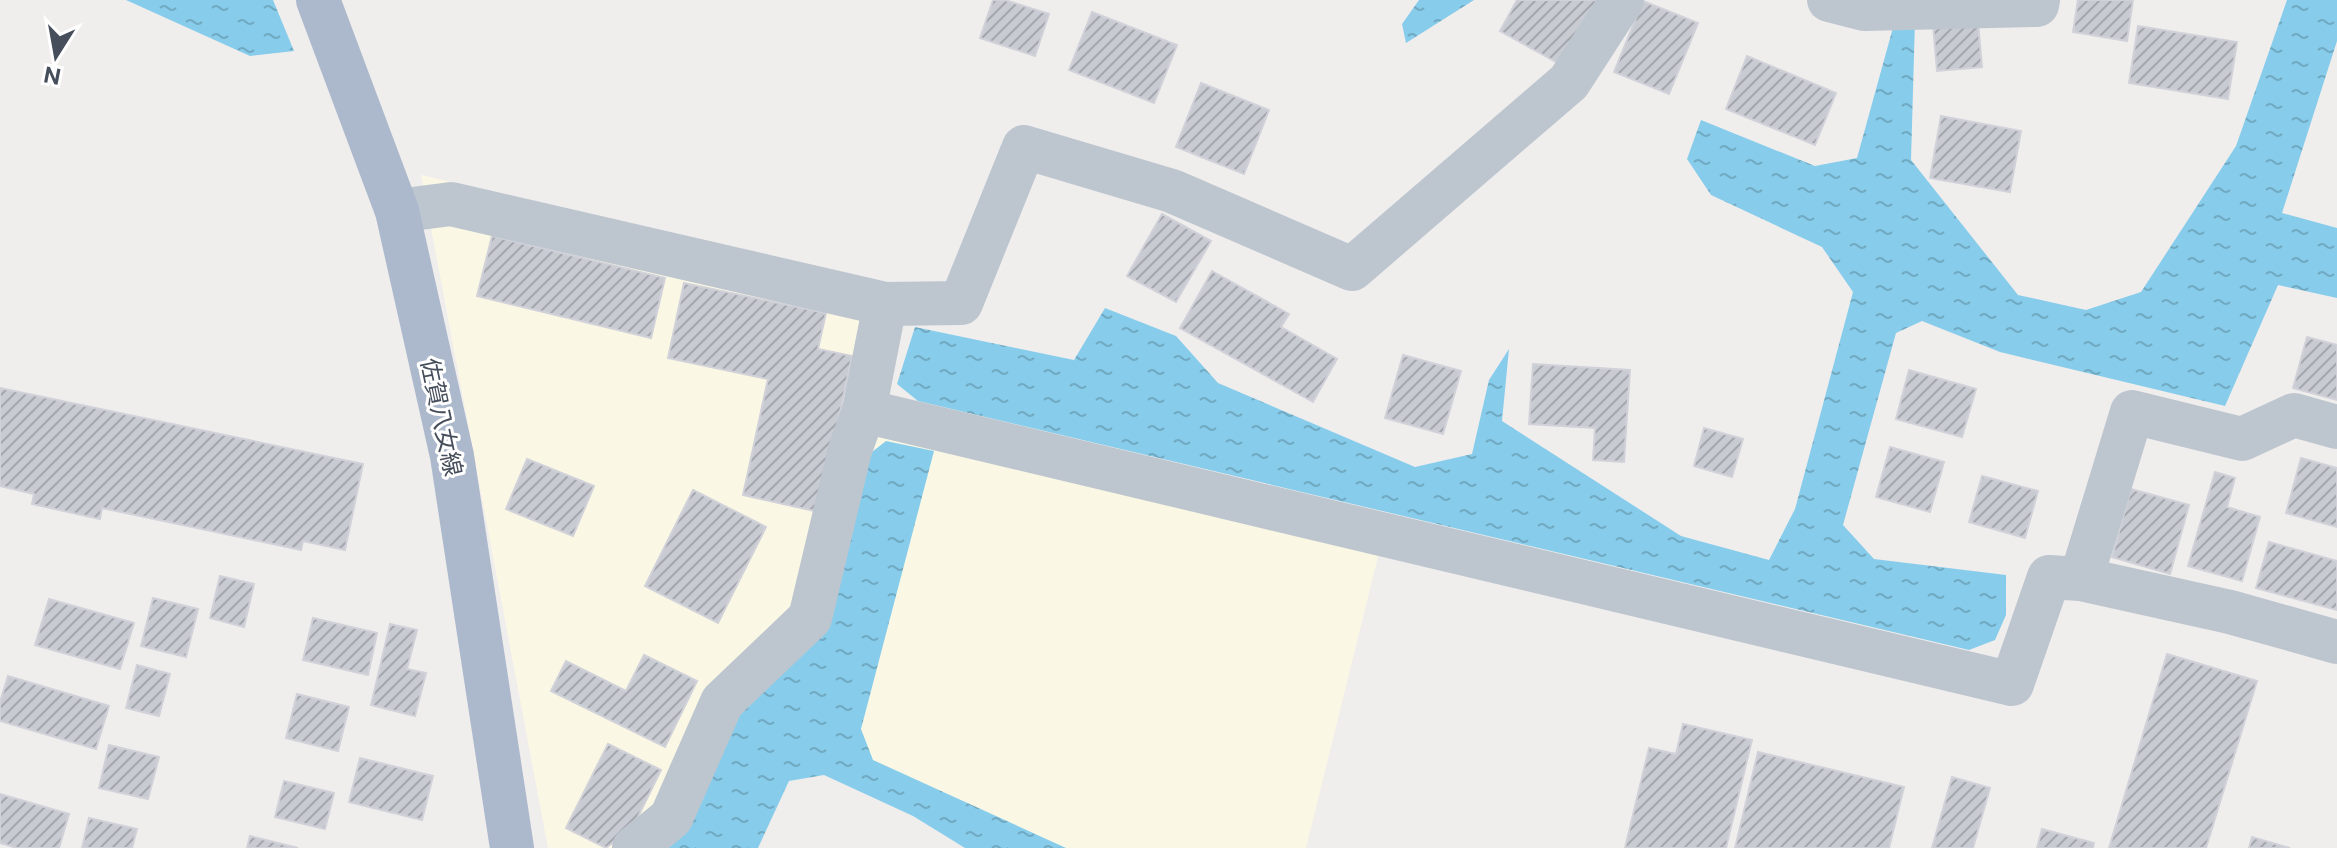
<svg xmlns="http://www.w3.org/2000/svg" width="2337" height="848" font-family="'Public Sans','Noto Sans JP',sans-serif">
<style>
.commercial{fill:#fbf7e5}
.water{fill:url(#water-ripples)}
.building{fill:url(#building-hatch);stroke:#d1d2d9;stroke-width:2}
.lines{fill:none;stroke-linecap:round;stroke-linejoin:round}
.minor{stroke:#bdc6cf;stroke-width:44}
.primary{stroke:#acb9cc;stroke-width:44}
.labels{text-anchor:middle;dominant-baseline:central;stroke-width:6;stroke-linejoin:round;paint-order:stroke}
.street-label{font-size:24px;fill:#454e5a;stroke:#fff}
</style>
<defs>
<pattern id="water-ripples" width="26" height="14" patternUnits="userSpaceOnUse" patternTransform="scale(2)"><rect width="26" height="14" fill="#87cdeb"/><path d="M2 4q2-2 4 0t4 0M15 11q2-2 4 0t4 0" fill="none" stroke="#70a9c1"/></pattern>
<pattern id="building-hatch" width="6" height="6" patternUnits="userSpaceOnUse" patternTransform="scale(2)"><rect width="6" height="6" fill="#c9cbd3"/><path d="M-1 1l2-2M0 6l6-6M5 7l2-2" fill="none" stroke="#a5a7ae"/></pattern>
</defs>
<rect width="100%" height="100%" fill="#f0eded"/>
<path class="commercial" d="M421,175L905,288L882,399L1387,520L1306,848H1004L780,735L721,848H548Z"/>
<g class="water">
<path d="M126,0H273L294,51L250,56Z"/>
<path d="M1419,0H1474L1406,43L1402,24Z"/>
<path d="M2287,0H2337V41L2282,213L2337,228V298L2278,285L2225,406L2000,352L1922,321L1896,333L1843,525L1874,559L2006,575V615L1995,640L1969,650L918,401L897,384L915,327L1074,360L1105,308L1176,336L1218,383L1415,467L1472,454L1489,380L1509,349L1502,421L1681,536L1769,560L1795,509L1853,292L1822,247L1711,195L1687,159L1701,120L1815,166L1857,158L1894,24L1915,21L1911,160L2018,295L2086,310L2141,292L2236,146Z"/>
<path d="M886,441L934,451L861,729L873,760L1066,848H965L913,816L824,775L789,781L758,848H665L688,819L868,455Z"/>
</g>
<g class="building">
<path d="M993,0H1005L1049,14L1035,56L980,38Z"/>
<path d="M1517,0H1603L1565,67L1500,31Z"/>
<path d="M2078,0H2133L2127,41L2073,32Z"/>
<path d="M1643,1L1698,23L1669,94L1614,72Z"/>
<path d="M1092,12L1177,45L1154,103L1069,70Z"/>
<path d="M1978,22L1982,67L1937,71L1933,25Z"/>
<path d="M2138,26L2237,42L2228,99L2129,83Z"/>
<path d="M1747,56L1836,93L1815,145L1726,109Z"/>
<path d="M1201,83L1269,110L1244,174L1176,147Z"/>
<path d="M1941,116L2021,131L2010,192L1930,178Z"/>
<path d="M1162,214L1211,241L1176,302L1127,276Z"/>
<path d="M492,236L665,278L651,338L477,296Z"/>
<path d="M1212,271L1289,314L1281,327L1337,359L1313,402L1180,328Z"/>
<path d="M684,283L826,313L818,349L852,356L819,512L743,495L768,379L668,358Z"/>
<path d="M2307,337L2337,345V400L2293,388Z"/>
<path d="M1403,355L1461,371L1443,434L1385,418Z"/>
<path d="M1533,364L1630,370L1624,462L1593,460L1595,428L1529,424Z"/>
<path d="M1909,370L1976,389L1962,437L1896,419Z"/>
<path d="M0,388L363,464L345,550L303,541L301,550L102,508L100,519L32,504L34,494L0,486Z"/>
<path d="M1704,428L1743,439L1732,477L1694,466Z"/>
<path d="M1890,447L1944,462L1930,512L1876,497Z"/>
<path d="M2301,458L2337,468V527L2286,513Z"/>
<path d="M527,459L594,486L573,536L506,509Z"/>
<path d="M2215,472L2235,478L2227,507L2260,517L2242,581L2188,566Z"/>
<path d="M1982,476L2038,491L2025,538L1969,522Z"/>
<path d="M2131,489L2189,505L2170,574L2112,557Z"/>
<path d="M693,490L766,527L718,623L645,586Z"/>
<path d="M2269,542L2337,561V610L2256,588Z"/>
<path d="M220,576L254,584L244,627L210,618Z"/>
<path d="M153,598L198,609L186,657L141,646Z"/>
<path d="M49,599L134,623L120,669L35,645Z"/>
<path d="M313,618L377,633L368,675L303,660Z"/>
<path d="M390,624L417,630L407,669L426,673L415,716L371,705Z"/>
<path d="M2167,654L2257,681L2206,848H2109Z"/>
<path d="M644,655L697,681L665,747L551,691L566,661L626,691Z"/>
<path d="M137,665L170,674L159,716L126,708Z"/>
<path d="M8,676L109,706L96,749L0,721V702Z"/>
<path d="M297,694L349,707L338,751L286,738Z"/>
<path d="M1683,724L1752,740L1726,848H1625L1649,748L1676,754Z"/>
<path d="M608,744L661,770L633,827L606,848L566,828Z"/>
<path d="M109,745L159,757L148,799L99,788Z"/>
<path d="M1758,752L1904,787L1889,848H1735Z"/>
<path d="M360,758L433,776L422,820L349,802Z"/>
<path d="M1952,777L1990,788L1973,848H1932Z"/>
<path d="M284,781L334,793L325,829L275,817Z"/>
<path d="M0,794L69,814L59,848H17L0,843Z"/>
<path d="M89,818L137,829L132,848H82Z"/>
<path d="M2042,829L2094,843L2093,848H2037Z"/>
<path d="M250,836L298,848H247Z"/>
<path d="M2252,837L2290,848H2249Z"/>
</g>
<g class="lines">
<g class="minor">
<path d="M1829,0L1864,9L2037,5L2038,0"/>
<path d="M397,211L451,204L885,304L864,411L2012,684L2049,577L2081,579L2230,612L2337,642"/>
<path d="M885,304L961,303L1024,147L1172,191L1352,269L1569,82L1622,0"/>
<path d="M2081,579L2132,412L2242,439L2294,415L2337,427"/>
<path d="M634,848L671,818L722,702L810,618L850,450L864,411"/>
</g>
<path class="primary" d="M318,0L397,211L452,456L512,848"/>
</g>
<g class="labels">
<g class="street-label">
<text transform="translate(442 417) rotate(78)">佐賀八女線</text>
</g>
</g>
<g transform="translate(56 56) rotate(191)" stroke="#ffffff" stroke-width="6" paint-order="stroke">
<path d="M0-6L14 30L0 20L-14 30Z" fill="#454e5a"/>
<text y="-12" font-size="22" font-weight="bold" text-anchor="middle" fill="#454e5a">N</text>
</g>
</svg>
